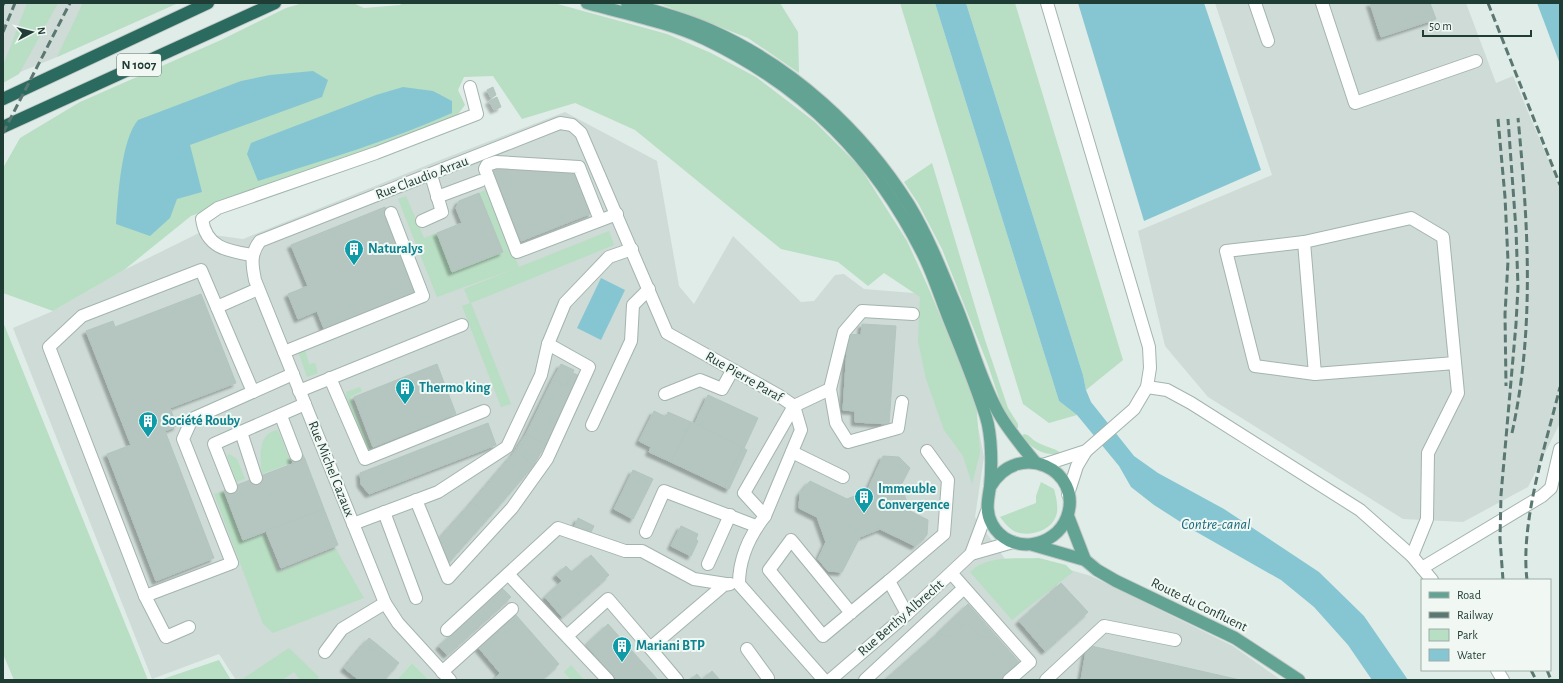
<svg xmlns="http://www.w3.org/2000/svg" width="1563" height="683" font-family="'Alegreya Sans',sans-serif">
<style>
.built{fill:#cedbd6}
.green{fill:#b8dec3}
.water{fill:#86c6d3}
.building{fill:#b5c6c0;stroke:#b2c5be;filter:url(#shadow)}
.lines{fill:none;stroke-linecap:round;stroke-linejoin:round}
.minor-casing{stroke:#a3b4ae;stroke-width:14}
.major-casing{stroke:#c1c9c6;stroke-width:14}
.highway-casing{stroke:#c1c9c6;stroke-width:14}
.minor{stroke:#fff;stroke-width:12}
.major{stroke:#63a393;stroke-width:12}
.highway{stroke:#2b6a5e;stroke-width:12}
.rail{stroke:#5a7871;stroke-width:3;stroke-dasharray:8 4;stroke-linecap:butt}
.labels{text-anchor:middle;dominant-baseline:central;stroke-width:4;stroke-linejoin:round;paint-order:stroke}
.shield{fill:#f1f8f4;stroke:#5f756e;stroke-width:1}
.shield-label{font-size:13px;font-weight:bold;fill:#203d35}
.street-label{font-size:14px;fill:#203d35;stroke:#f1f8f4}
.culture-label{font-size:14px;font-weight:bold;fill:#0d838f;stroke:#f1f8f4;text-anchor:start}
.water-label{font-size:15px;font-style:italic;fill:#18697a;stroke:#f1f8f4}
</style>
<defs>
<filter id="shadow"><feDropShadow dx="-3.5" dy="3.5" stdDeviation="1" flood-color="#0004"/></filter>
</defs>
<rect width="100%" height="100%" fill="#e0ece7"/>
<g class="built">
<path d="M3,3H178L57,57L3,79Z"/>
<path d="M1215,3H1466L1496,83L1513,76L1560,188V423L1528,487L1463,522L1403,519L1208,397L1165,346L1138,231L1272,175Z"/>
<path d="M565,112L657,161L679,286L694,304L733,236L801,302L814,301L835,275L844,274L864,289L926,294L974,407L984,457L975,517L1005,559L1036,560L1091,576L1233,646L1281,680H429L412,663L397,680H236L219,654L152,679L13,328L53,311L124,270L199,233L243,239L435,162Z"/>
</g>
<g class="green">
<path d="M27,3H58L19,74L3,83V66Z"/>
<path d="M83,3H178L57,57Z"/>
<path d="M303,3H353L364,8L400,5L403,3H554L667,34L711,53L756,77L815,122L860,167L907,241L929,289L976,402L980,453L972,484L963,456L944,430L926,379L918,341L920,297L884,273L868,286L838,262L781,249L635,130L575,103L522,119L493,76L464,77L458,90L465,105L455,118L191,216L124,270L53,311L3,293V168L20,138L80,102L221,40L286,8Z"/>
<path d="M658,3H780L798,32L799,73L748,38Z"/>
<path d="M900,3H935L1059,401L1077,415L1049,423L1023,404Z"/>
<path d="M966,3H1015L1123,360L1086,390L1083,375Z"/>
<path d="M932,163L985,340L1008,408L1018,424V428H1016L1003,410L988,365L942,249L918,203L904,182Z"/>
<path d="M488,189L519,267L609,231L614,245L471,303L511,404L501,407L462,306L470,303L464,289L516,268L437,297L398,199L406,196L424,238L437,233L452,272L503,252L479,193Z"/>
<path d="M3,322L148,680H14L3,654Z"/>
<path d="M305,349L309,364L315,363L318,373L307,377L298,351Z"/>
<path d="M360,387L362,391L350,397L372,452H367L346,397V392Z"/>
<path d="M278,430L291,463L262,474C260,458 257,433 278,430Z"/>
<path d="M1024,434C1029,435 1031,438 1035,441C1044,447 1054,447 1062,454C1044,456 1033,450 1022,436Z"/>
<path d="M229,454L237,459L245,479L237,482L227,456Z"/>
<path d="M1041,482L1054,489C1056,496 1059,509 1056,516C1051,531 1029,537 1016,532C1009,529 1004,522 1000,517L1036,503V496Z"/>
<path d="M223,491L242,541L265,534L278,572L336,549L364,598L273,633L263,624L214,494Z"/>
<path d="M1039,558L1066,565L1073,572L1012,620L970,572C987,555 1017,559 1039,558Z"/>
<path d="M289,648L319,677L316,680H300L294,672L282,680H241Z"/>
<path d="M219,660L231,680H160Z"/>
<path d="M412,663L429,680H397Z"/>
<path d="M571,665L584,680H571L564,672Z"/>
</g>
<g class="water">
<path d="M935,3H966L1083,375L1086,390L1091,402L1134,456L1158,473L1224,509L1319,572L1364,616L1408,680H1372L1348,645L1314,607L1281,580L1193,530L1154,505L1131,487L1119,466L1077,415L1059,401Z"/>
<path d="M1078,3H1204L1261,170L1144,221Z"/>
<path d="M1537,3H1560V64Z"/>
<path d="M313,71L328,80L322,97L190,145L202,192L177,199L170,218L150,236L116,224C118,197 121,140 138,120L241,81L270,75Z"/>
<path d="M403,87L433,91L452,101V113C390,141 323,160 258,181L247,154L251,143L376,95Z"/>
<path d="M601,278L625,290L601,340L577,328Z"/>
</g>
<g class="building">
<path d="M1370,3H1430L1436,19L1381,37Z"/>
<path d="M493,87L496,95L491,98L487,90Z"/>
<path d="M497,97L501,107L494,110L489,101Z"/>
<path d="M491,166L575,170L592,213L521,241Z"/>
<path d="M479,193L503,252L452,272L437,233L462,223L456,208L459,201Z"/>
<path d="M385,207L420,292L325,331L317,311L298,319L288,294L308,286L291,245Z"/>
<path d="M201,294L236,383L170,408L177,426L165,431L214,558L156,581L107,454L131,445L86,331L113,321L115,327Z"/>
<path d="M862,324L896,326L889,424L855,422V411L843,410L848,334L861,335Z"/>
<path d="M437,364L456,414L373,447L354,397Z"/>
<path d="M561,364L574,370L566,386L553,379Z"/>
<path d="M573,373L580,376L546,444L526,434L553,379L566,386Z"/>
<path d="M708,395L758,418L744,448L694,425Z"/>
<path d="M654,411L666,417L668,412L691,422L671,462L649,452L651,447L639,441Z"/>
<path d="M691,422L742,447L724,487L671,462Z"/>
<path d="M488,423L496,445L369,494L361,484L360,473Z"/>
<path d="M526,434L546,444L533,466L521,455L518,459L513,454Z"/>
<path d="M742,447L747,450L729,489L724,487Z"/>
<path d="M302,453L305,459L293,463L291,457Z"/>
<path d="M513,454L518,459L521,455L533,466L489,517L472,502Z"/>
<path d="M883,456L899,457L910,468L901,485L910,511L928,520L927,535L915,546L880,529L860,537L842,572L828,571L818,559L826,542L817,517L799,508L800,493L810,481L847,499L867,491Z"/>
<path d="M305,459L324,509L243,540L224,490Z"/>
<path d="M633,470L653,479L633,519L614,509Z"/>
<path d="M472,502L489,517L449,562L438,540Z"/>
<path d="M324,509L338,545L281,568L266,531Z"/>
<path d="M578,518L594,526L589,536L574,528Z"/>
<path d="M681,526L698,534L696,539L698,541L691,556L671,546Z"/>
<path d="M591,555L609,575L562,617L545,597L562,581L556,575L566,566L572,572Z"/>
<path d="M1061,583L1088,612L1045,651L1019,621Z"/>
<path d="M502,588L511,597L447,655L439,646Z"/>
<path d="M968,604L998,638L981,637L967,622L952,636L936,635Z"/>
<path d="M515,614L559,664L541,680H493L500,673L478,647Z"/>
<path d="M967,622L981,637L998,638L1020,663L1001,680H885L936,635L952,636Z"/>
<path d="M608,624L658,680H617L586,645Z"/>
<path d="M369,638L378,645L373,651H368L362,646Z"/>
<path d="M378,645L399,663L384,680H359L344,668L362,646L368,651H373Z"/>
<path d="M1087,645L1240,680H1081Z"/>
<path d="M712,671L720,680H702Z"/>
<path d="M697,674L702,680H690Z"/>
</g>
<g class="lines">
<defs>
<g id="minor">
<path d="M1255,3L1268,41"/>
<path d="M1322,3L1355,103L1476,61"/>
<path d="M437,197L480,181"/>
<path d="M600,220L579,167L496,162L487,165L485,169L517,252L617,214"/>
<path d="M422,221L442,212L431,175"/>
<path d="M1304,242L1226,251L1255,366L1315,374"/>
<path d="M252,255C228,251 206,248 202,219L218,208L376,153L477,114L470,87"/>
<path d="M217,307L258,289"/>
<path d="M284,352L423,296L391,213"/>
<path d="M330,378L365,459L484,411"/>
<path d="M1147,387L1167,390L1191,403L1360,510L1412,556L1432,580"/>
<path d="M299,391L462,325"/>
<path d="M665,394L700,380L722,389L732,371"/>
<path d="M902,402L898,428L848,442L836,423L830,389L844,332L862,311L913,314"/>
<path d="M281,416L296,455"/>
<path d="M592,425L631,341L633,305L649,289"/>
<path d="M792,452L843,477"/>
<path d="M1043,465L1086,451L1134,409L1147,387L1150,368L1149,347L1047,3"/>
<path d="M256,478L241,432L305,404"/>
<path d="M231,487L214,444L241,432"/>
<path d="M1068,494L1077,466L1086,451"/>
<path d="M416,500L448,578L512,508L547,459L589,367L548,344"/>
<path d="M384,512L416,598"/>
<path d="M765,516L744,493L794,406L830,389"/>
<path d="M353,524L438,492L507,447L541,375L548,344L565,303L609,257L632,249"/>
<path d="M646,532L664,491L756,526"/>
<path d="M971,554L1013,542"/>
<path d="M1412,556L1427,519L1428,453L1458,393L1443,237L1411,218L1304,242L1315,374L1455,363"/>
<path d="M708,564L730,515"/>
<path d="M1422,568L1542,496L1551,488L1560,449"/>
<path d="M508,574L608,680"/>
<path d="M952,574L1030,662L1009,680"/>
<path d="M145,596L232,563L183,439L192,419L293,374"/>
<path d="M851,613L791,540L769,570L823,636L889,581"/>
<path d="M907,614L889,581L944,534L948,480L927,451"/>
<path d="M189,627L166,637L145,596L49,347L82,316L201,270L253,392"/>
<path d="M447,630L558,528L625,551H642L694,579L726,584"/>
<path d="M567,636L608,599L650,648L724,585L730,584"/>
<path d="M650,648L677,680"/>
<path d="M747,649L768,678V680"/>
<path d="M325,652L342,629L385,603"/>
<path d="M1497,670L1503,680"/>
<path d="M442,672L512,609"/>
<path d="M450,680L398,623L385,603L255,280C252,265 250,254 260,241L560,123L572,125L581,133L667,333L778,395L794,406L801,430L765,516C750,535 739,559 739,584L824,680"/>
<path d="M830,680L907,614L971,554L987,511"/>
<path d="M865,680L964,588"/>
<path d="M1046,680L1104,626L1175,640"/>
</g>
<g id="major">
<path d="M587,3C626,14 668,22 705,39C805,87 876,158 925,258C935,279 942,302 951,324C963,354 976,385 986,417C992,436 992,467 990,487C988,500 985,511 992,524C1009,555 1055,549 1067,517C1084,470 1018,438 990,487"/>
<path d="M627,3C655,11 684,18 710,30C792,66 862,130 909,205C927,235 940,267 953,299C969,335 978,375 997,410C1007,429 1022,446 1035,462"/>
<path d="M1068,516L1085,560"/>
<path d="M1033,545L1085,560L1097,570L1116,581L1235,638L1299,680"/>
</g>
<g id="highway">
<path d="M3,99L208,3"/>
<path d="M3,127L275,3"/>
</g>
</defs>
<use href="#minor" class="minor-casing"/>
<use href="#major" class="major-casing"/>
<use href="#highway" class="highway-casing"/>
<use href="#minor" class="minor"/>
<use href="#major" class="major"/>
<use href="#highway" class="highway"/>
<g class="rail">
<path d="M1488,3L1560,185"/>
<path d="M3,5L4,3"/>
<path d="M3,32L15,3"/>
<path d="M1498,119L1505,197L1508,261L1505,314L1506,386"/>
<path d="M3,133L70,3"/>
<path d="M1512,433C1535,328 1528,223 1518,118"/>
<path d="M1503,580L1500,539L1501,495L1516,324L1518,287L1516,230L1508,119"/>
<path d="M1527,580C1520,522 1546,444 1560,387"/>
<path d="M1531,670L1536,680"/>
<path d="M1547,670L1551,680"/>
</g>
</g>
<defs>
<symbol id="building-pin" viewBox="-11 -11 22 30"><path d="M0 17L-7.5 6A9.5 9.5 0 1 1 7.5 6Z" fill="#0f9aa8" stroke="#f1f8f4"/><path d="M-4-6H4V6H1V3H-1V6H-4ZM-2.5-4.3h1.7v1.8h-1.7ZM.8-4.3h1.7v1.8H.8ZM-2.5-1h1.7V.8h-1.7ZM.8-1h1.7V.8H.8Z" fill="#fff"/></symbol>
</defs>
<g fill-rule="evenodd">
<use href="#building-pin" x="343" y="238" width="22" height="30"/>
<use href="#building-pin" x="394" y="377" width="22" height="30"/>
<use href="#building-pin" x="137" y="410" width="22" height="30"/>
<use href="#building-pin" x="853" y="486" width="22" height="30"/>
<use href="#building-pin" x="611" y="635" width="22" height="30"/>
</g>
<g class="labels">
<rect class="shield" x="117" y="54" width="44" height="22" rx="3"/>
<g class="shield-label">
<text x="139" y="65">N 1007</text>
</g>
<g class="street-label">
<text transform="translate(422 178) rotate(-21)">Rue Claudio Arrau</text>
<text transform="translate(744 377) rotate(30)">Rue Pierre Paraf</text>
<text transform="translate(331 469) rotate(68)">Rue Michel Cazaux</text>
<text transform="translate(1199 605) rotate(26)">Route du Confluent</text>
<text transform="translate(901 618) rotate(-41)">Rue Berthy Albrecht</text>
</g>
<g class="culture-label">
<text x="368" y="249">Naturalys</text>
<text x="419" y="388">Thermo king</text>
<text x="162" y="421">Société Rouby</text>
<text x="878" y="489">Immeuble<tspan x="878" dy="16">Convergence</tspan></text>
<text x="636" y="646">Mariani BTP</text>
</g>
<g class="water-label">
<text x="1216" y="524">Contre-canal</text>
</g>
</g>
<rect width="1563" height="683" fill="none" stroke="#203d35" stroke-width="8"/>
<rect x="1421" y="579" width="130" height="92" fill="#f1f8f4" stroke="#9dada8"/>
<rect x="1429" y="592" width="20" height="6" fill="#63a393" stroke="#9dada8"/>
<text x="1457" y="599" font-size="12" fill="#203d35">Road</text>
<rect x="1429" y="612" width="20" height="6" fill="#5a7871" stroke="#9dada8"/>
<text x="1457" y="619" font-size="12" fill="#203d35">Railway</text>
<rect x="1429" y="629" width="20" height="12" fill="#b8dec3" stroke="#9dada8"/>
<text x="1457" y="639" font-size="12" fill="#203d35">Park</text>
<rect x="1429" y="649" width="20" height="12" fill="#86c6d3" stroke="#9dada8"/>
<text x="1457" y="659" font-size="12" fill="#203d35">Water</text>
<g transform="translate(32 32) rotate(83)" stroke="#f1f8f4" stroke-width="3" paint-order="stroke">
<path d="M0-3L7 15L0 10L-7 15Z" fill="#203d35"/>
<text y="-6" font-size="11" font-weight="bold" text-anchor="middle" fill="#203d35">N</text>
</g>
<path d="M1423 30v6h108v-6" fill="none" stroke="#203d35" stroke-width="2"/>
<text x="1429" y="30" font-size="12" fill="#203d35" stroke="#f1f8f4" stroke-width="3" paint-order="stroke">50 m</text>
</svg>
